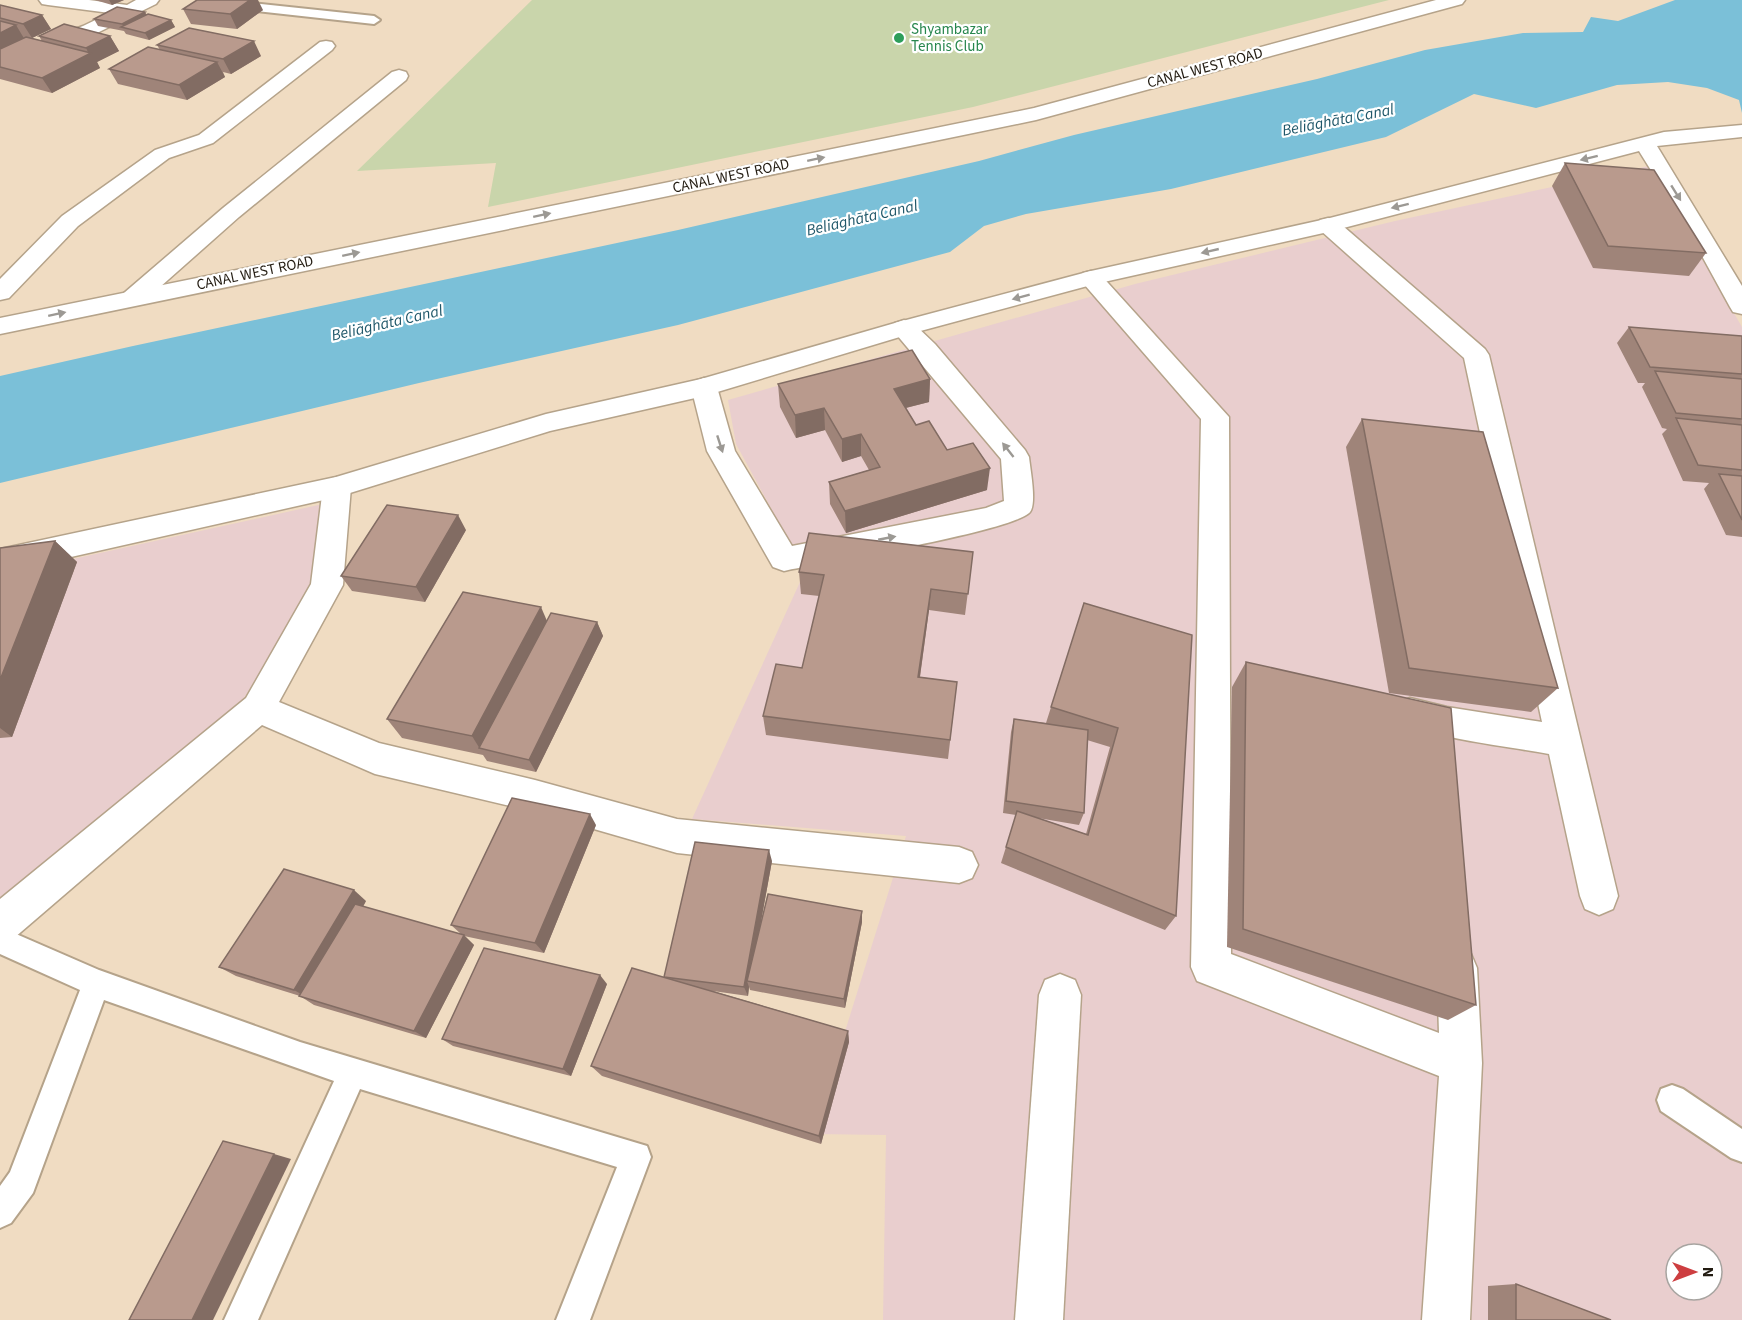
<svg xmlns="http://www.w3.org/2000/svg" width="1742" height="1320" font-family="'Source Sans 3',sans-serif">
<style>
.industrial{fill:#e9cece;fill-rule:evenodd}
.green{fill:#c9d5ab}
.water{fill:#7bc0d8}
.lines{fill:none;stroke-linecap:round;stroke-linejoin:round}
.service-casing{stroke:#b5a38a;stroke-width:4}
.minor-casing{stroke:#b5a38a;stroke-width:3}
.secondary-casing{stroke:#b5a38a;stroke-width:3}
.service{fill:#fff;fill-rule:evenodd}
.minor{fill:#fff;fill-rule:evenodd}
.secondary{fill:#fff;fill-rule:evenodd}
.wall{fill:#9f8479;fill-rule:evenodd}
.shaded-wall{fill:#826c63}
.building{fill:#b99a8d;stroke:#826c63;stroke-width:1.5}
.oneway{fill:#9c9994}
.leisure-dot{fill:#2e9e5b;stroke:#fff;stroke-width:2}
.labels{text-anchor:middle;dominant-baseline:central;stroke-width:4.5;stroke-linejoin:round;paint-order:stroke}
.far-leisure-label{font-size:15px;fill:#27864d;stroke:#fff;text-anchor:start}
.far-street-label{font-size:15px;fill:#231c12;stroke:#fff}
.far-water-label{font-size:16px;font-style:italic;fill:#1f5769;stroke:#fff}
</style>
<rect width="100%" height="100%" fill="#f0dcc2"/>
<g class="industrial">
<path d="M1649,166L1742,327V1320H883L886,1135L813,1134L906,836L692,819L805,571L736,444L728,400L1135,284L1395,221ZM1676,1254H1712V1290H1676Z"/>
<path d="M323,504L315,588L242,701L0,907V575Z"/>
</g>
<path class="green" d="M532,0H1389L973,107L488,207L496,163L357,171Z"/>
<path class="water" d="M1675,0H1742V113L1739,100L1707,88L1668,82L1617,85L1536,108L1474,94L1386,137L1171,189L1026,214L984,226L950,252L678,325L419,383L0,483V376L133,346L678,230L979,161L1074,135L1317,79L1425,50L1523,33L1583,32L1591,17L1618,21Z"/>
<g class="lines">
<defs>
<g id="service">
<path d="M224,0L374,16L380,20L374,24L239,9Z"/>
<path d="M0,927L99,970L300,1042L647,1146L651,1157L590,1320H556L617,1167L360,1089L258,1320H224L334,1081L104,1000L33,1193L11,1223L0,1228V1186L10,1172L80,990L0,954Z"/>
<path d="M1672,1085L1683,1089L1742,1129V1162L1731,1158L1661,1111L1657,1100L1661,1089Z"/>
</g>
<g id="minor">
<path d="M39,0H89L127,5L136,0H159L156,4L95,34L0,71V58L83,26L110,13L48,5L42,4Z"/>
<path d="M326,41L332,42L335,46L332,50L213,143L169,158L78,226L9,298L0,300V279L62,216L155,150L199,135L320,42Z"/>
<path d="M399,70L406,72L408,76L406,80L239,217L142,303L133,305L124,303L121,298L124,293L223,208L392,72Z"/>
<path d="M1328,218L1336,220L1485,349L1489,355L1618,896L1613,909L1599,915L1585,909L1580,896L1549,754C1499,745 1446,740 1398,723L1393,713L1398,703L1410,698L1447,707L1542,722L1464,358L1320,230L1317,225L1320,220Z"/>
<path d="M1091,271L1099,273L1229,417L1231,954L1439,1033L1437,968L1443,954L1457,948L1471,954L1477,968L1482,1063L1470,1320H1422L1439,1076L1197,981L1191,967L1201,419L1083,283L1079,278L1083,273Z"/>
<path d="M904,320L913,323L935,344L1025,450L1029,457C1030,468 1037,503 1030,512C1015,531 821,563 784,571L773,567L707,451L691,387L695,381L704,378L713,381L717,387L735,451L792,546L986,508L1004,501L1001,459L891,328L895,323Z"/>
<path d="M337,477L347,480L351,487L343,585L279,702L379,743L535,780L677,819L959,847L972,852L978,865L972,878L959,883L677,853L535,812L375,774L262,725L14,938L0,943V899L246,698L311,584L323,487L327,480Z"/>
<path d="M1060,974L1075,980L1081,995L1063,1320H1015L1039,995L1045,980Z"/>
</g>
<g id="secondary">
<path d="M1436,0H1465L1462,4L1036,120L0,334V318L1034,108Z"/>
<path d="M1742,125V137L1657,146L1742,286V314L1733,312L1730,307L1685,225L1639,151L1328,232L1095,284L913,333L704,396L550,431L337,497L0,573V549L336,477L546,414L701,379L895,323L1091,271L1326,219L1664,132Z"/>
</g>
</defs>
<use href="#service" class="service-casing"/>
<use href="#minor" class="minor-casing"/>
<use href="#secondary" class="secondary-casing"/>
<use href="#service" class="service"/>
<use href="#minor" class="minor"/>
<use href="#secondary" class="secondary"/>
</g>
<g class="wall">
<path d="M95,0H124L112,5Z"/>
<path d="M0,5L42,15L51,29L32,38L42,41L39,36H110L119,51L97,62L100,68L52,93L0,79Z"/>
<path d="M183,9L263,10L237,29L191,24Z"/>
<path d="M145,12L146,15L171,20L175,27L149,40L126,34L124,31L98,26L94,19Z"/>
<path d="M157,45L261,56L231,74L223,72L225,77L187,100L118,84L109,69L160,50Z"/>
<path d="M1565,163L1706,253L1689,276L1593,268L1552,186Z"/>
<path d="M1629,327L1742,336V537L1726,535L1704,489L1709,483L1683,481L1662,434L1667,429L1662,428L1642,387L1645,383H1638L1617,343Z"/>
<path d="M930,379L929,402L906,408L916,425L947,450L987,490L846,533L830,504L829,482L869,470L861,456L842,462L825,430L796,438L780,407L778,384Z"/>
<path d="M1362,419L1558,688L1531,712L1389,693L1346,447Z"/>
<path d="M466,530L425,602L352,591L341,576Z"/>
<path d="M55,541L77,562L12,737L0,738V548Z"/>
<path d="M973,552L965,615L929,610L920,677L957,682L948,759L766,735L763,716L802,668L819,596L801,594L799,572Z"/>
<path d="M1084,603L1176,916L1165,930L1001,863L1016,815L1003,813L1011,732L1014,719L1046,723ZM1087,740L1110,747L1086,834L1038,818L1079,825L1084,813Z"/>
<path d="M547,621L597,622L603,636L536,772L487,761L483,755L402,738L387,719Z"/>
<path d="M1246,662L1476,1005L1448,1020L1227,947L1232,687Z"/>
<path d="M596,825L544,953L464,936L474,945L426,1038L314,1005L300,996L236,976L219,967L366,901L363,907L461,934L451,925Z"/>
<path d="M772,861L759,932L862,911V922L845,1008L750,990L749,987L748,996L713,991L848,1031L849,1042L821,1144L602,1076L591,1066Z"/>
<path d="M607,984L571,1076L453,1046L442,1039Z"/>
<path d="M1516,1284L1611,1320H1488V1286Z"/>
</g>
<g class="shaded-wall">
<path d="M109,0H124L112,5Z"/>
<path d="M250,0H258L263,10L237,29L230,14Z"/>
<path d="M145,12L149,20L124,27L122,24Z"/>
<path d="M42,15L51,29L32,38L23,24Z"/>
<path d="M171,20L175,27L149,40L145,33Z"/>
<path d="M16,25L25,40L0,52V33Z"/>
<path d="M110,36L119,51L97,62L100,68L52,93L42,78L89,54L86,48Z"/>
<path d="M254,41L261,56L231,74L223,59Z"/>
<path d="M217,62L225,77L187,100L179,85Z"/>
<path d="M930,379L929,402L893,411L894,389Z"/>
<path d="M824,408L825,430L796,438L795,415Z"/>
<path d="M861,434V456L842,462V439Z"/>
<path d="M990,468L987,490L846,533L845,511Z"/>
<path d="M458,515L466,530L425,602L416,587Z"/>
<path d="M55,541L77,562L12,737L0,728V680Z"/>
<path d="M931,589L929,610L917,697L918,677Z"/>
<path d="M541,607L550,628L480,749L472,736Z"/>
<path d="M597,622L603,636L536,772L529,760Z"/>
<path d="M590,814L596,825L544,953L535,943Z"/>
<path d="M769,850L772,861L750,982L747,981L749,987L748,996L744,987Z"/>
<path d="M354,890L366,901L308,998L294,990Z"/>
<path d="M862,911V922L845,1008L844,999Z"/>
<path d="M464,935L474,945L426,1038L414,1031Z"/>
<path d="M600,975L607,984L571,1076L563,1069Z"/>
<path d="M848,1031L849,1042L821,1144L819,1136Z"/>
<path d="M274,1154L291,1159L213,1320H192Z"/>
</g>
<g class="building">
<path d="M197,0H250L230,14L183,9Z"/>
<path d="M0,5L42,15L23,24L0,18Z"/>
<path d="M117,7L145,12L122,24L94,19Z"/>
<path d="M148,14L171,20L145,33L121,27Z"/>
<path d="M0,21L16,25L0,33Z"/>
<path d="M64,24L110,36L86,48L39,36Z"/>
<path d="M189,28L254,41L223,59L157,45Z"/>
<path d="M26,37L91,53L42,78L0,67V49Z"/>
<path d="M148,47L217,62L179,85L109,69Z"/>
<path d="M1565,163L1654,170L1706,253L1608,246Z"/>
<path d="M1629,327L1742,336V374L1650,367Z"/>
<path d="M912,350L930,379L894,389L916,425L929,421L947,450L973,443L990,468L845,511L829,482L880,467L861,434L842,439L824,408L795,415L778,384Z"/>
<path d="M1655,371L1742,379V419L1676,413Z"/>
<path d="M1676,418L1742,425V470L1698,465Z"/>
<path d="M1362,419L1483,432L1558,688L1409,668Z"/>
<path d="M1719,474L1742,476V520Z"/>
<path d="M387,505L458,515L416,587L341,576Z"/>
<path d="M809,533L973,552L968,594L931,589L918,677L957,682L950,740L763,716L776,664L802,668L824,575L799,572Z"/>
<path d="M55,541L0,680V548Z"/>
<path d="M463,592L541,607L472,736L387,719Z"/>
<path d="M1084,603L1192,635L1176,916L1006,847L1017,811L1088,835L1118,728L1051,707Z"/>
<path d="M551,613L597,622L529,760L479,748Z"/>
<path d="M1246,662L1451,708L1476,1005L1243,929Z"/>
<path d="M1014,719L1088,730L1084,813L1006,801Z"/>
<path d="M512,798L590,814L535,943L451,925Z"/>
<path d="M695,842L769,850L744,987L664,977Z"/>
<path d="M284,869L354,890L294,990L219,967Z"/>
<path d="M768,894L862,911L844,999L747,981Z"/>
<path d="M355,904L464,935L414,1031L299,996Z"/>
<path d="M484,948L600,975L563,1069L442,1039Z"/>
<path d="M632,968L848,1031L819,1136L591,1066Z"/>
<path d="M223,1141L274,1154L192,1320H129Z"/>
<path d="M1516,1284L1611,1320H1516Z"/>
</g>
<defs><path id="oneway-solid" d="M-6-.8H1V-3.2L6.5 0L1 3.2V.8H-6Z" transform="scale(1.5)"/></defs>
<g class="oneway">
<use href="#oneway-solid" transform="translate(1589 158) rotate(166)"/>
<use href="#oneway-solid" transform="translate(816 159) rotate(-12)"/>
<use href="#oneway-solid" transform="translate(1676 193) rotate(58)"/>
<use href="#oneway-solid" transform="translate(1400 206) rotate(166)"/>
<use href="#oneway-solid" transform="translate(542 215) rotate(-12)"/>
<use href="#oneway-solid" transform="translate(1210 251) rotate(167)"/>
<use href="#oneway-solid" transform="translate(351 254) rotate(-12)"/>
<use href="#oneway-solid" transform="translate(1021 297) rotate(165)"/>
<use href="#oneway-solid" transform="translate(57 314) rotate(-12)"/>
<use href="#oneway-solid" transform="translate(720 444) rotate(72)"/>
<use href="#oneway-solid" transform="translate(1008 450) rotate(-128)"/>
<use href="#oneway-solid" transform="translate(887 538) rotate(-11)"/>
</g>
<circle class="leisure-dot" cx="899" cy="38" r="6"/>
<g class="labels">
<g class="far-leisure-label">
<text x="911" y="29">Shyambazar<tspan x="911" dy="17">Tennis Club</tspan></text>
</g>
<g class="far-street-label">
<text transform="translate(1205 68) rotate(-15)">CANAL WEST ROAD</text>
<text transform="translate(731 176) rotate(-12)">CANAL WEST ROAD</text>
<text transform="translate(255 273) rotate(-12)">CANAL WEST ROAD</text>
</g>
<g class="far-water-label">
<text transform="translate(1338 120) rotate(-11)">Beliāghāta Canal</text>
<text transform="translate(862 218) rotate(-13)">Beliāghāta Canal</text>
<text transform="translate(387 323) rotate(-13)">Beliāghāta Canal</text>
</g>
</g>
<g transform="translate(1694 1272) rotate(90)"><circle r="28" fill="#ffffff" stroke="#a7a4a0" stroke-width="1.5"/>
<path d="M0-4.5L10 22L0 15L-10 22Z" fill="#cd3e40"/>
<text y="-9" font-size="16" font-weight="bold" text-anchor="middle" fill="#231c12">N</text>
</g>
</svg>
